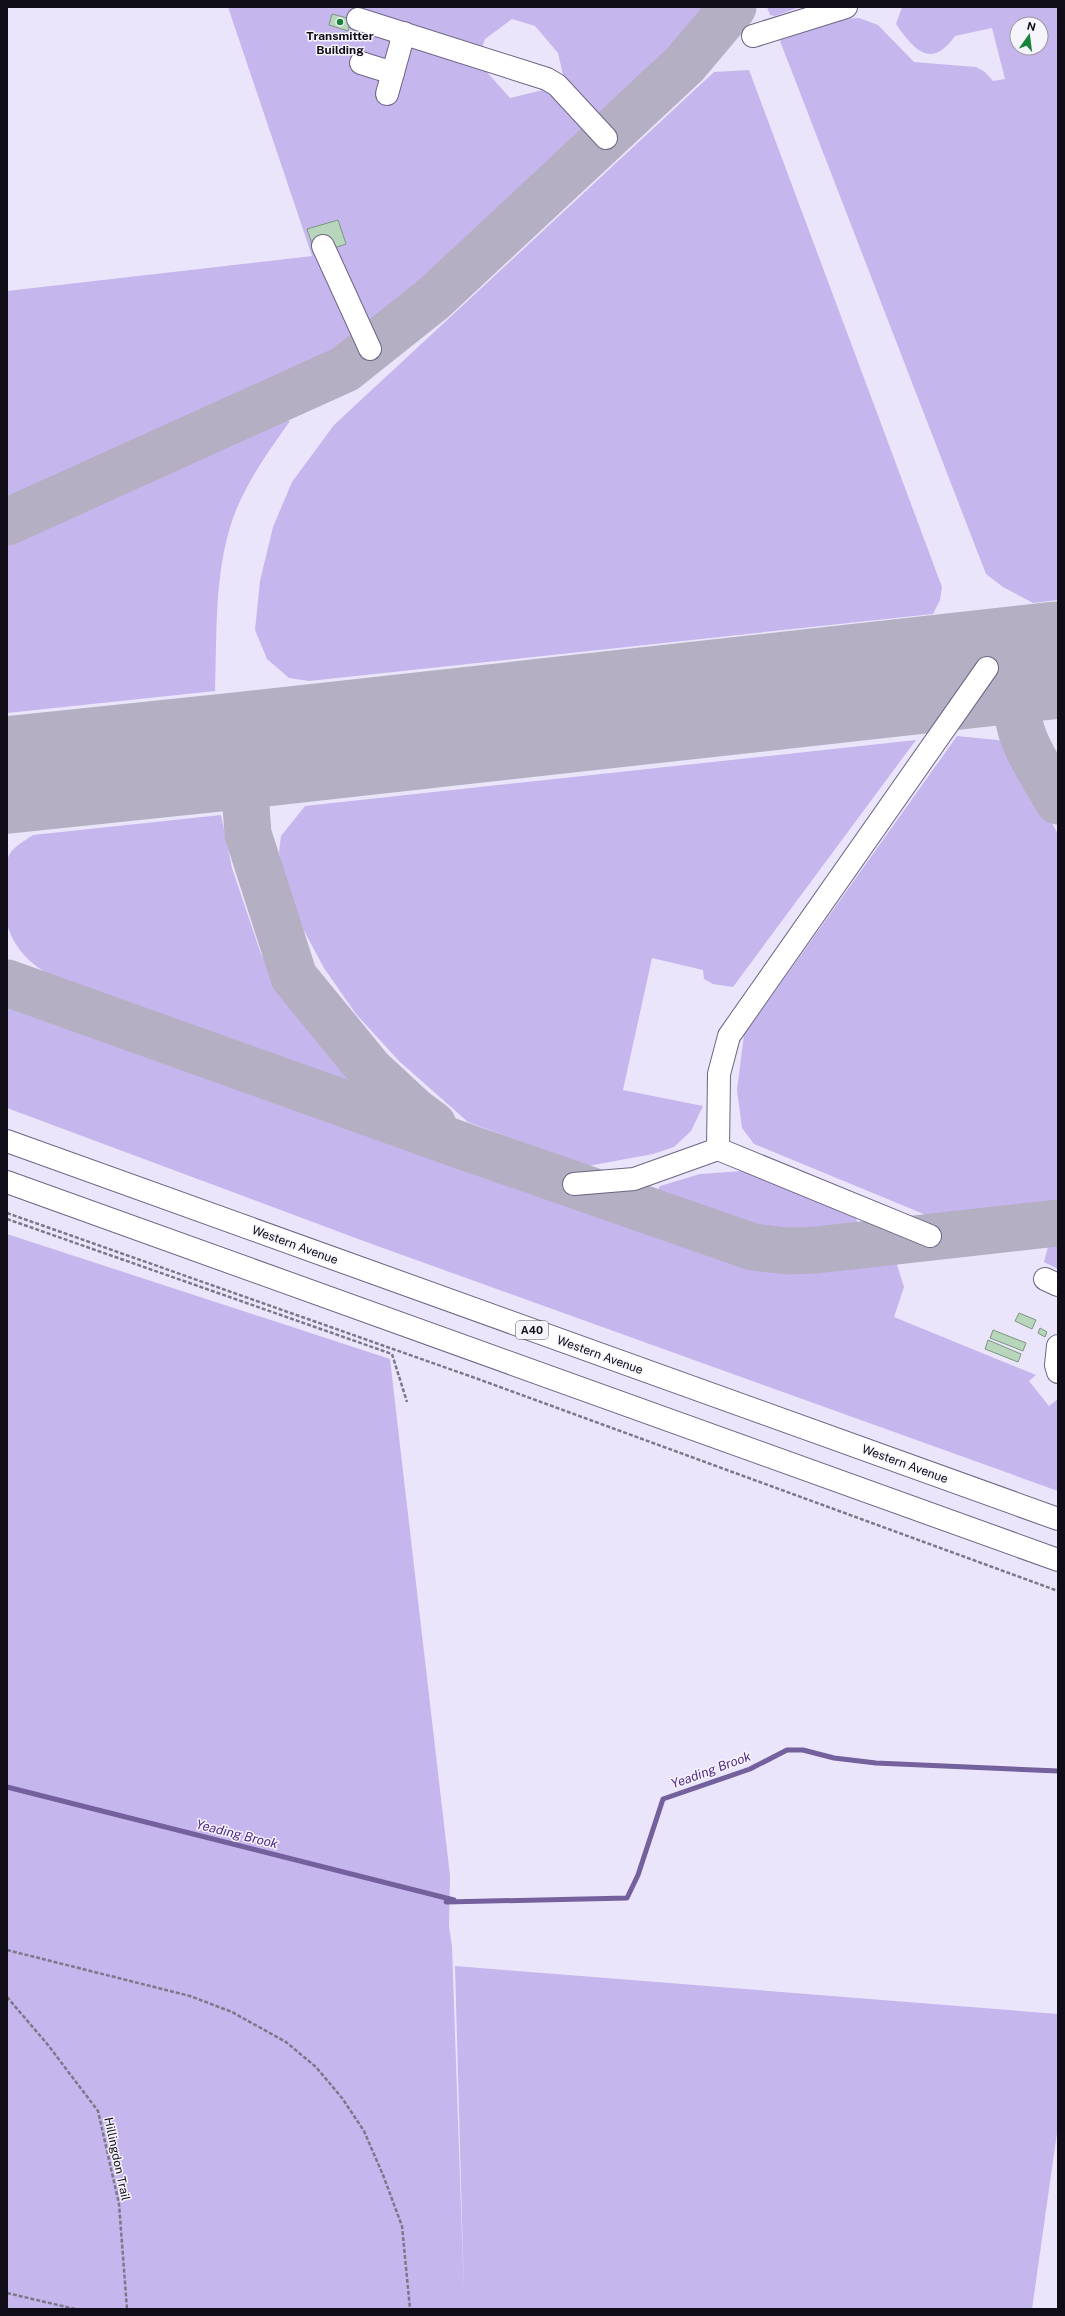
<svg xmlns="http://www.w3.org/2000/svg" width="1065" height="2316" font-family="'Public Sans',sans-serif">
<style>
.green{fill:#c6b6ee;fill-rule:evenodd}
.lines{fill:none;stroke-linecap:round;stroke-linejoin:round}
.stream{stroke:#73609c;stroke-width:5}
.taxiway{stroke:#b4afc2;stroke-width:47}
.runway{stroke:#b4afc2;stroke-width:117}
.building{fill:#b8d6bc;stroke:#7b977e}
.minor-casing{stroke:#6d6483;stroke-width:24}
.highway-casing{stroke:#6d6483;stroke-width:24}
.path{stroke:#7c7888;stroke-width:2.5;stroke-dasharray:4 2;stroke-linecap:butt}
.minor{stroke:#fff;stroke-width:22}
.highway{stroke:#fff;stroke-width:22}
.poi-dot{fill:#178339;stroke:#f6f4fb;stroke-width:1.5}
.labels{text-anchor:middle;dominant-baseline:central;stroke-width:3;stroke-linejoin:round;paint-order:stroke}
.shield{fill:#f6f4fb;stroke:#55525c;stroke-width:1}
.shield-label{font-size:11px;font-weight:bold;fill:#100c18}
.poi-label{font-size:12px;font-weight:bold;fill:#100c18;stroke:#f6f4fb}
.street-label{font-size:12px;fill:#100c18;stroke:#f6f4fb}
.water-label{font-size:13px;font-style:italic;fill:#512b8a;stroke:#f6f4fb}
</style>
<rect width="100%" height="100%" fill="#eae5fa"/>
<g class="green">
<path d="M228,7H705L680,46L603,117L563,75L558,53L535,26L512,19L485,39L477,61L510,98L547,89L585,132L371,329L344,347L7,497V291L312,256Z"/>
<path d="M767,7H800L775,16L770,15Z"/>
<path d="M902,7H1058V600L1033,603L1003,587L986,574L780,41L786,34L841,19L859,18L878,25L914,62L976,67L985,72L993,81L1005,79L992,28L955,36C931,70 914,50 896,24ZM1017,24H1041V48H1017Z"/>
<path d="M749,70L942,587L940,600L933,614L309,681L289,678L267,659L255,630L260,581L273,527L292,482L334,425L714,72Z"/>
<path d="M285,419L290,421C268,452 244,485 232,521C214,575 217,635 215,691L7,713V545Z"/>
<path d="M957,736L1007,741L1058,834V1203L931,1217L754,1144L742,1128L737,1090L744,1035Z"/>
<path d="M916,740L733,987L713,984L704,979L703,970L652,958L623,1090L703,1106L691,1131L674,1147L653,1154L588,1166L468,1122L399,1061L356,1014L324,968L301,925L287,895L279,852L281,836L305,806Z"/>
<path d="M221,815L232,868L261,954L283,991L359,1083L356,1085L65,983C38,970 16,955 7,924C5,914 7,901 7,890C7,855 2,855 33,835Z"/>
<path d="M7,1001L735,1261L769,1268H809L895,1258L904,1287L894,1317L1036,1375L1029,1381L1049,1406L1058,1399V1491L369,1243L7,1108Z"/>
<path d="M742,1171L856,1218L858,1225C838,1227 817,1231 797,1230C748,1227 702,1209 656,1193L660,1186L700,1174Z"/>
<path d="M7,1234L390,1359L450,1876L449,1926L452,1947L464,2293L455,1966L1058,2014V2126L1032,2309H7Z"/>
<path d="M1058,1242V1269L1044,1262L1049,1243Z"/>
</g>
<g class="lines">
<g class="stream">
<path d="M7,1787L454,1900"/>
<path d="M446,1902L627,1898L638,1875L663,1799L750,1769L787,1750H803L834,1758L876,1763L1058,1771"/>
</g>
<g class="taxiway">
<path d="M7,522L345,369L433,299L685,64L733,7"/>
<path d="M1058,661C984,695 1030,751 1058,801"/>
<path d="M302,743L266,759L253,771L245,793L248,834L294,977L370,1070L413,1110L433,1125"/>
<path d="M7,983L460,1145L753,1247L788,1251L816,1250L1058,1223"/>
</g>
<path class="runway" d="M7,775L237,751L1058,660"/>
</g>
<g class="building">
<path d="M332,14L351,19L348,31L329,25Z"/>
<path d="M338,220L346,244L328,250L325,240L312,244L307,229Z"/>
<path d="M1019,1313L1036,1320L1032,1329L1015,1321Z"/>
<path d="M1040,1328L1047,1332L1045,1337L1038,1333Z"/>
<path d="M993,1330L1026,1343L1023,1351L990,1338Z"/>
<path d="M988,1340L1021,1354L1018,1362L985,1349Z"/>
</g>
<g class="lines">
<defs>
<g id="minor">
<path d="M358,19L547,79L557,85L606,138"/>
<path d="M753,36L846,7"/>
<path d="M361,63L393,73"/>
<path d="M387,94L404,33"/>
<path d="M323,246L370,349"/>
<path d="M718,1149L719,1074L729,1036L987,668"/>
<path d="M574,1184L634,1179L718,1149L930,1236"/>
<path d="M1045,1279L1058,1285"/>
<path d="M1058,1346L1056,1365L1058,1372"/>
</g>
<g id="highway">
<path d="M7,1141L1058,1519"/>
<path d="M7,1182L1058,1560"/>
</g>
</defs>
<use href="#minor" class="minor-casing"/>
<use href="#highway" class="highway-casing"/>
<g class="path">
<path d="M7,1213L478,1379L1058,1591"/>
<path d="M7,1219L392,1354L407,1402"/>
<path d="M7,1950L190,1996L232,2012L286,2042L316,2067L342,2098L364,2131L383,2175L402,2226L410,2309"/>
<path d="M7,1997L48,2045L98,2111L119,2204L127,2309"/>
<path d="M7,2293L75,2309"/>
</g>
<use href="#minor" class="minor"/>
<use href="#highway" class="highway"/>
</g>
<circle class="poi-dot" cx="340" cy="22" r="4"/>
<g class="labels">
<rect class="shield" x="516" y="1321" width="32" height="18" rx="3"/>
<g class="shield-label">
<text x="532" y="1330">A40</text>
</g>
<g class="poi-label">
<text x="340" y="36">Transmitter<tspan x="340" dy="14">Building</tspan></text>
</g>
<g class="street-label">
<text transform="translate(295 1245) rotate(20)">Western Avenue</text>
<text transform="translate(600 1355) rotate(20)">Western Avenue</text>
<text transform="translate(905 1464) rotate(20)">Western Avenue</text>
<text transform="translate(117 2159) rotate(78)">Hillingdon Trail</text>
</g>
<g class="water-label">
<text transform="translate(711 1770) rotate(-20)">Yeading Brook</text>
<text transform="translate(237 1834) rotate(14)">Yeading Brook</text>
</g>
</g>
<rect width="1065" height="2316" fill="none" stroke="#100c18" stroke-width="16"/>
<g transform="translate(1029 36) rotate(14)"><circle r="19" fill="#f6f4fb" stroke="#9a97a0"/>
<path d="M0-3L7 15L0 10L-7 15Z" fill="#178339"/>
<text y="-6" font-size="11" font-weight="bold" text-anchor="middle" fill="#100c18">N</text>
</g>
</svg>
